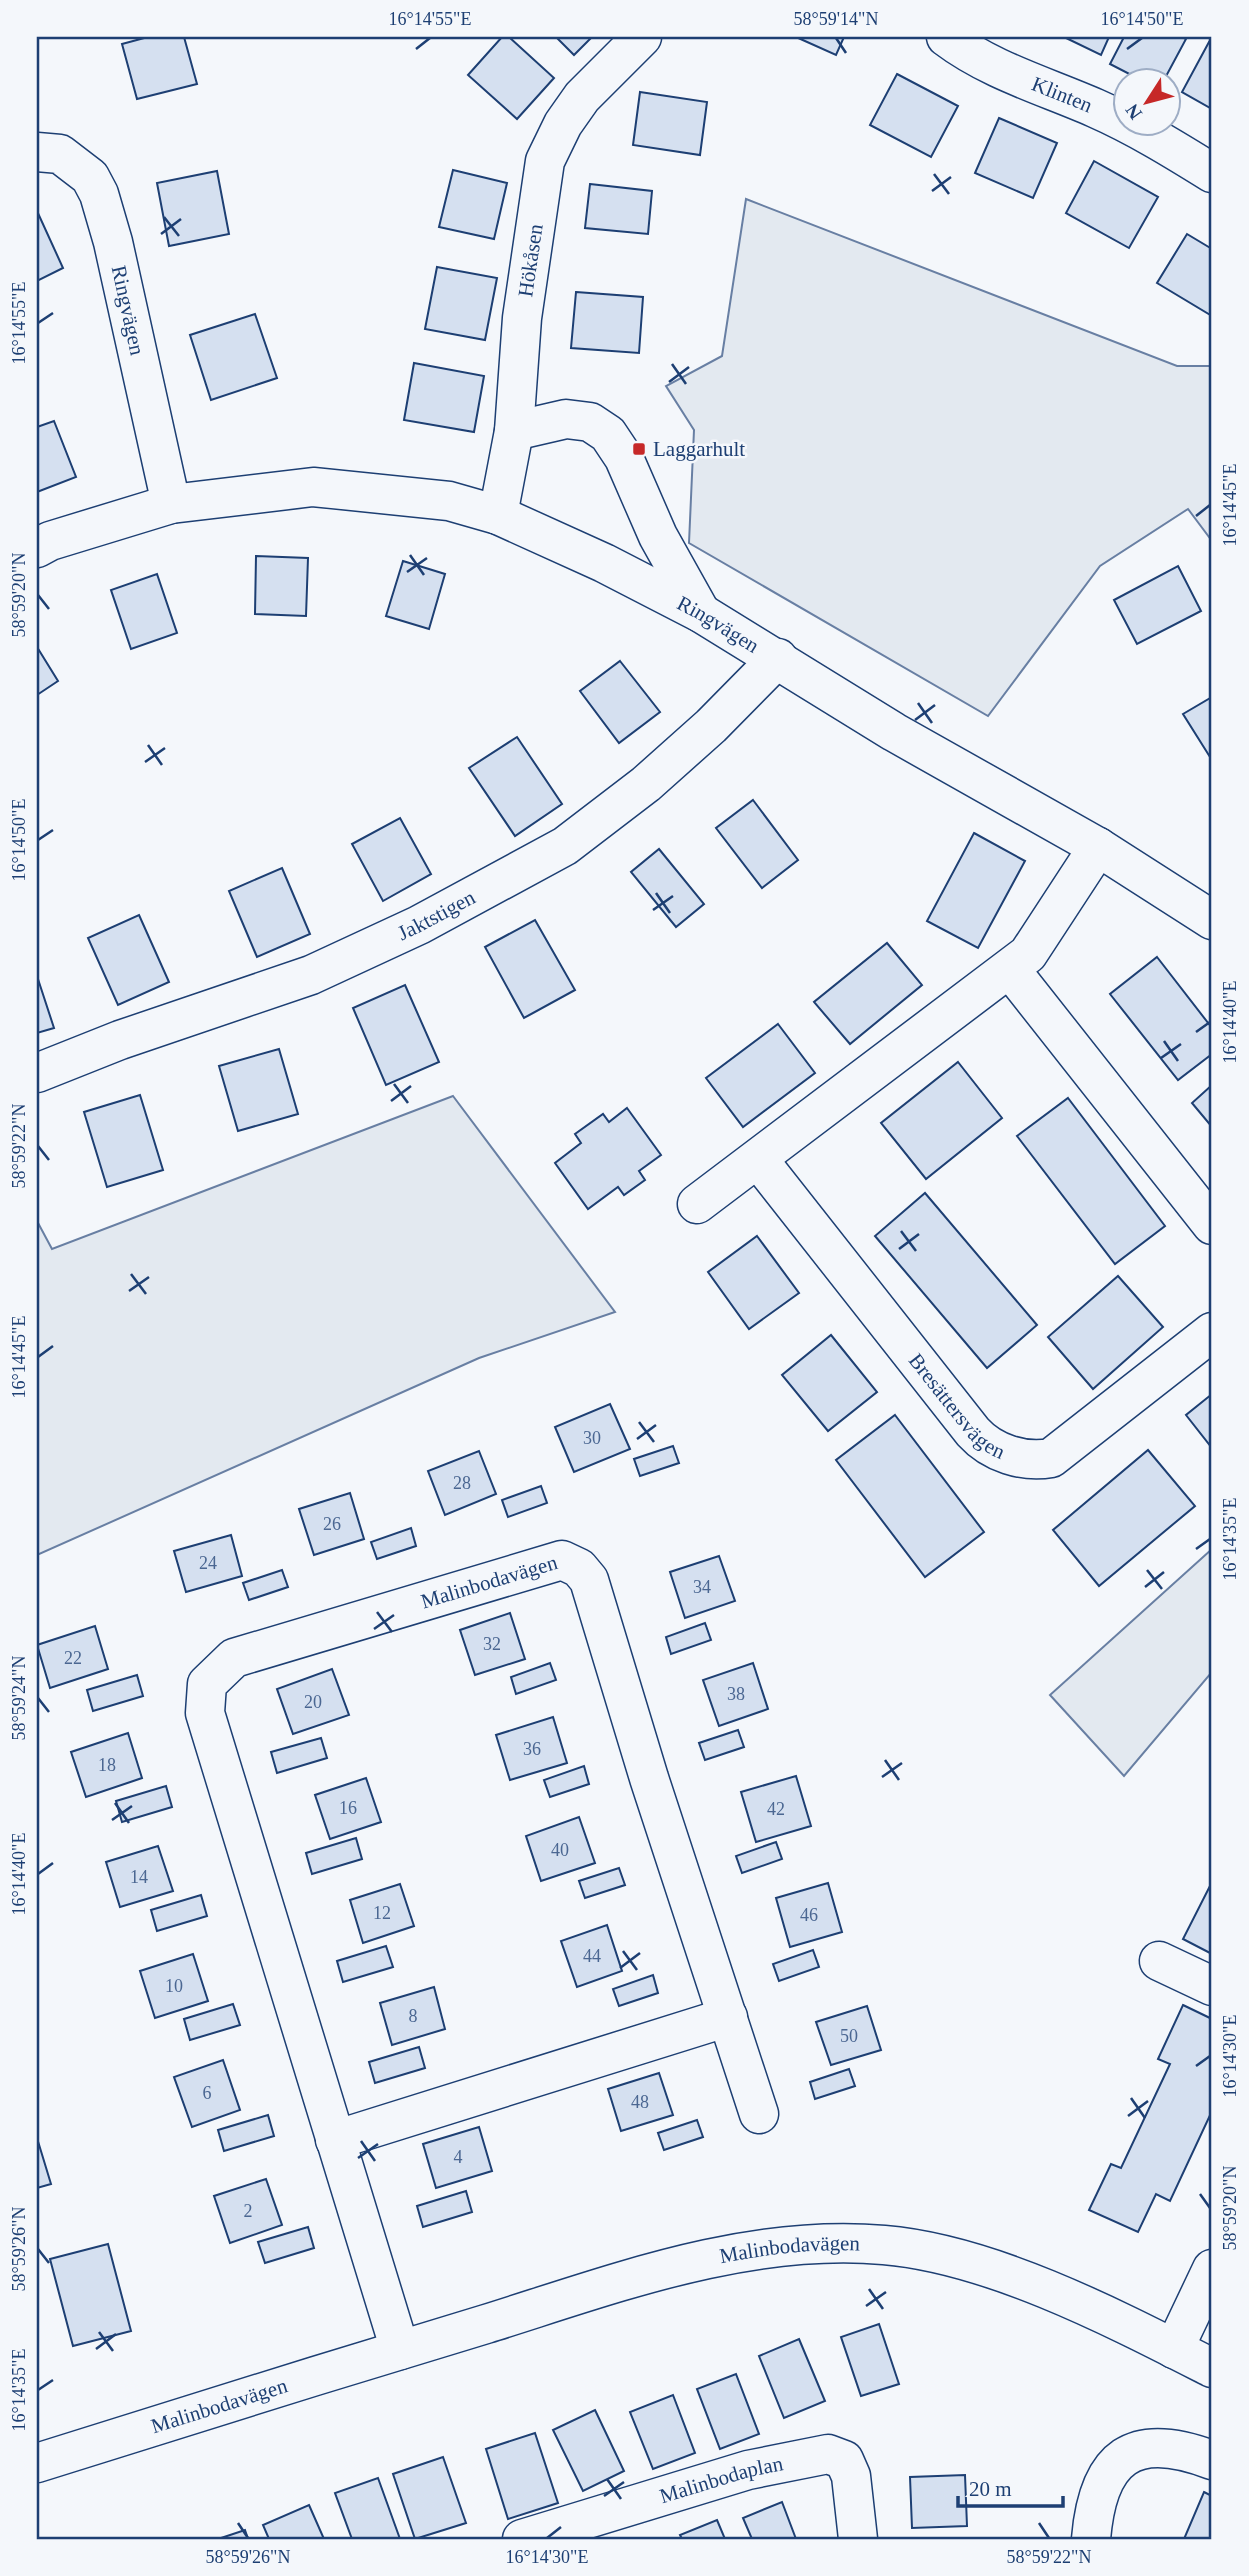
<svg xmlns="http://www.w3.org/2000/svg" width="1249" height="2576" font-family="Georgia,serif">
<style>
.green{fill:#e3e9f0;stroke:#687fa3;stroke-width:2}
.building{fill:#d5e0f0;stroke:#1d3f73;stroke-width:2}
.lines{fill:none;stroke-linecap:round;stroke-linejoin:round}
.minor-casing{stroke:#1d3f73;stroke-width:41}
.minor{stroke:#f4f7fb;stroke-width:38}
.ticks{fill:none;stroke:#1d3f73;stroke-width:2.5}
.poi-dot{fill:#c62828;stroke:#f4f7fb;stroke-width:2.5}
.labels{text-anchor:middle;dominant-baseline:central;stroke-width:5;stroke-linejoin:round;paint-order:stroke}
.number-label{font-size:18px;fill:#4b6792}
.street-label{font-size:21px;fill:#1d3f73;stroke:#f4f7fb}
.poi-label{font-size:21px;fill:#1d3f73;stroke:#f4f7fb;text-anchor:start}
.neatline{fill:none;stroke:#1d3f73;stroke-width:2.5}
.ticks-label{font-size:18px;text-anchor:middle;fill:#1d3f73}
</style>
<rect width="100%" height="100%" fill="#f4f7fb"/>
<g class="green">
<path d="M746,199L1177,366H1212V541L1188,509L1100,566L988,716L689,543L694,430L666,386L722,356Z"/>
<path d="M453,1096L615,1312L479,1358L37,1555V1221L52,1249Z"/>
<path d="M1212,1549V1672L1124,1776L1050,1695Z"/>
</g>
<g class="building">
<path d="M148,37H184L197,84L137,99L122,44Z"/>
<path d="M502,37H509L554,78L517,119L468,75Z"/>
<path d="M556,37H592L574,55Z"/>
<path d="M796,37H844L836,55Z"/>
<path d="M1064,37H1109L1101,55Z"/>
<path d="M1124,37H1182L1186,39L1164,80H1141L1110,64Z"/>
<path d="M1209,42L1212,44V109L1182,92Z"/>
<path d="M897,74L958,106L931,157L870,125Z"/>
<path d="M640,92L707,102L700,155L633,145Z"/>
<path d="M999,118L1057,143L1033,198L975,173Z"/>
<path d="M1094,161L1158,197L1129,248L1066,213Z"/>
<path d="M453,170L507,183L494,239L439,227Z"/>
<path d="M217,171L229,234L169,246L157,183Z"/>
<path d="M590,184L652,191L648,234L585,228Z"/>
<path d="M37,211L63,268L37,281Z"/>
<path d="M1187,234L1212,249V316L1157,283Z"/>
<path d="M437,267L497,278L485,340L425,329Z"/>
<path d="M576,292L643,297L639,353L571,348Z"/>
<path d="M255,314L277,378L211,400L190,335Z"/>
<path d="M414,363L484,376L474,432L404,420Z"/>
<path d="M54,421L76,477L37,492V427Z"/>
<path d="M256,556L308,558L306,616L255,614Z"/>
<path d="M403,561L445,574L429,629L386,616Z"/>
<path d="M1178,566L1201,611L1137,644L1114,600Z"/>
<path d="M157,574L177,633L131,649L111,590Z"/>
<path d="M37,647L58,681L37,695Z"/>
<path d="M620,661L660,712L619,743L580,691Z"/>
<path d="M1212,697V756L1210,757L1183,714Z"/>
<path d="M517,737L562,804L515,836L469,768Z"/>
<path d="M753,800L798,860L762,888L716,828Z"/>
<path d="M400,818L431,874L383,901L352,844Z"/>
<path d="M974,833L1025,861L978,948L927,921Z"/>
<path d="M659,849L704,904L676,927L631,872Z"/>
<path d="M282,868L310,934L257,957L229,891Z"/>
<path d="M139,915L169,982L118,1005L88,938Z"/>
<path d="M535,920L575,990L524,1018L485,947Z"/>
<path d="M887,943L922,985L850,1044L814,1002Z"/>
<path d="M1157,957L1212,1028V1054L1178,1080L1110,994Z"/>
<path d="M37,976L54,1028L37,1033Z"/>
<path d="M405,985L439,1062L386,1085L353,1008Z"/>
<path d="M778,1024L815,1073L743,1127L706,1078Z"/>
<path d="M279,1049L298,1114L238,1131L219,1066Z"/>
<path d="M958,1062L1002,1118L926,1179L881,1123Z"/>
<path d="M1212,1085V1127L1192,1103Z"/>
<path d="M140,1095L163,1170L107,1187L84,1112Z"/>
<path d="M1068,1098L1165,1226L1115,1264L1017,1136Z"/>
<path d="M627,1108L661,1155L639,1171L645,1180L624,1195L618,1187L588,1209L555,1163L581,1143L575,1134L603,1114L609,1122Z"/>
<path d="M925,1193L1037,1325L987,1368L875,1236Z"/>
<path d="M757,1236L799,1293L749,1329L708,1272Z"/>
<path d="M1118,1276L1163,1327L1093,1389L1048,1337Z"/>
<path d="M831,1335L877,1392L828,1431L782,1375Z"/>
<path d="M1212,1394V1448L1186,1415Z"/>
<path d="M610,1404L630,1449L574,1472L555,1427Z"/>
<path d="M895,1415L984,1532L925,1577L836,1460Z"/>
<path d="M673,1446L679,1463L640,1476L634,1459Z"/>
<path d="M1148,1450L1195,1506L1099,1586L1053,1530Z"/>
<path d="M479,1451L496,1494L445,1515L428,1471Z"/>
<path d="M541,1486L547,1503L508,1517L502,1500Z"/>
<path d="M350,1493L364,1539L314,1555L299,1509Z"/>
<path d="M411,1528L416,1546L377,1559L371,1542Z"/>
<path d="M231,1535L242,1576L186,1592L174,1551Z"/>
<path d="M719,1556L735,1601L685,1618L670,1572Z"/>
<path d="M282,1570L288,1587L249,1600L243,1583Z"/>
<path d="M510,1613L525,1659L475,1675L460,1630Z"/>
<path d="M705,1623L711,1640L671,1654L666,1637Z"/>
<path d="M95,1626L108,1669L50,1688L37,1645Z"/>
<path d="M550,1663L556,1680L516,1694L511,1677Z"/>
<path d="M753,1663L768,1709L719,1726L703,1680Z"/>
<path d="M332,1669L349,1715L293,1734L277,1689Z"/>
<path d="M137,1675L143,1696L93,1711L87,1690Z"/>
<path d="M553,1717L567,1763L510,1780L496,1735Z"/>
<path d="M738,1730L744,1747L705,1760L699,1743Z"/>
<path d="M128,1733L142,1778L86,1797L71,1752Z"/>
<path d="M321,1738L327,1758L277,1773L271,1752Z"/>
<path d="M584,1766L589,1784L550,1797L544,1780Z"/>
<path d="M796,1776L811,1826L756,1842L741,1792Z"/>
<path d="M366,1778L381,1822L330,1839L315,1795Z"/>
<path d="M166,1786L172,1807L122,1822L116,1801Z"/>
<path d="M579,1817L595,1863L541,1881L526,1836Z"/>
<path d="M356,1838L362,1859L312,1874L306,1853Z"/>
<path d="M776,1842L782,1859L742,1873L736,1856Z"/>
<path d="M158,1846L173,1891L120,1907L106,1862Z"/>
<path d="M619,1868L625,1885L585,1898L579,1881Z"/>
<path d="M1212,1882V1954L1183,1939Z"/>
<path d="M828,1883L842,1932L790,1947L776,1898Z"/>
<path d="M400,1884L414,1926L363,1943L350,1900Z"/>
<path d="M201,1895L207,1916L157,1931L151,1910Z"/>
<path d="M607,1925L622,1971L577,1987L561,1941Z"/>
<path d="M386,1946L393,1967L343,1982L337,1961Z"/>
<path d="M813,1950L819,1967L779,1981L773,1964Z"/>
<path d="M193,1954L208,2001L155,2018L140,1971Z"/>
<path d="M653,1975L658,1993L619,2006L613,1989Z"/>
<path d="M434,1987L445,2029L392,2045L380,2003Z"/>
<path d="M233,2004L240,2025L190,2040L184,2019Z"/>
<path d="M1183,2005L1212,2019V2111L1170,2201L1156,2194L1138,2232L1089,2210L1111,2164L1121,2168L1170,2064L1158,2059Z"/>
<path d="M867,2006L881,2050L831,2065L816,2022Z"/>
<path d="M419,2047L425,2068L375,2083L369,2062Z"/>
<path d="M223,2060L240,2110L192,2127L174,2077Z"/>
<path d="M849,2069L855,2086L815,2099L810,2082Z"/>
<path d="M659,2073L673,2115L621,2131L608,2089Z"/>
<path d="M268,2115L274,2136L224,2151L218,2130Z"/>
<path d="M697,2120L703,2137L664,2150L658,2133Z"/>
<path d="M479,2127L492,2171L436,2188L423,2144Z"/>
<path d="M37,2138L51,2184L37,2188Z"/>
<path d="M266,2179L282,2225L230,2243L214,2196Z"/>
<path d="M466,2191L472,2212L423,2227L417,2206Z"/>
<path d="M308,2227L314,2248L265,2263L258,2242Z"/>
<path d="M108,2244L131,2331L73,2346L50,2259Z"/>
<path d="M879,2324L899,2384L861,2396L841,2337Z"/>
<path d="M799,2339L825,2401L784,2418L759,2356Z"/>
<path d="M736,2374L759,2434L720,2449L697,2389Z"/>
<path d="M673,2395L695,2453L653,2469L630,2412Z"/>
<path d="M595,2410L624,2471L583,2491L553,2430Z"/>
<path d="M535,2433L558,2503L508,2519L486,2449Z"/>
<path d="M443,2457L466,2523L415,2539L393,2474Z"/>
<path d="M965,2475L967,2526L912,2528L910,2477Z"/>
<path d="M378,2478L400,2539H352L335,2493Z"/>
<path d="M1204,2492L1212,2496V2539H1184Z"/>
<path d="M782,2502L796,2539H752L743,2518Z"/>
<path d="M309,2505L324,2539H269L263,2525Z"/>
<path d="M717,2520L725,2539H682L680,2535Z"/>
<path d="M245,2530L248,2539H218Z"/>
</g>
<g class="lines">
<defs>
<g id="minor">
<path id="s1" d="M946,37C991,71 1045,86 1095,108C1136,126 1175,150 1212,173"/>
<path id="s2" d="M37,152L60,154L90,177L99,194L113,242L171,504"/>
<path d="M514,431L566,419L590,422L608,434L624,458L658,536L701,613"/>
<path id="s3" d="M498,515L514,431L522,318L545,161L563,124L582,97L642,37"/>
<path id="s4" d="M37,548L50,541L171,504L313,487L449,501L498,515L604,563L701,613L894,732L1098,847L1212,920"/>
<path d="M1010,969L1212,1225"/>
<path id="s5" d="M37,1073L120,1040L311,975L419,925L565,846L646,784L711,726L778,658"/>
<path id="s6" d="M758,1159L973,1432C992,1453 1023,1463 1051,1458L1212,1332"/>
<path d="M697,1204L1028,954L1098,847"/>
<path d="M1159,1961L1212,1986"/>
<path d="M335,2140L728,2017"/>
<path d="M1174,2349L1212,2269"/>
<path id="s7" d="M400,2350L205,1713L207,1684L234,1658L562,1560L579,1568L589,1580L649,1778L759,2114"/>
<path id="s8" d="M37,2463C186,2416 336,2369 486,2324C614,2284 747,2233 884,2245C992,2254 1116,2319 1212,2368"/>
<path id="s9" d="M522,2539L748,2470L828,2454L844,2460L851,2476L858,2539"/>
<path d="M1091,2539C1098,2456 1133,2430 1212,2460"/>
</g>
</defs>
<use href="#minor" class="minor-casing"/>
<use href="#minor" class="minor"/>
</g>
<path class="ticks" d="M836,38L846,53M416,49L430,38M1127,49L1142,38M934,174L949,194M932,191L951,177M164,217L179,236M161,234L181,219M38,323L53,313M672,364L686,384M669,382L689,367M1196,516L1210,505M410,555L424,575M407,572L427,558M38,595L49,609M918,703L932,723M915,720L935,705M148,745L162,765M145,762L165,748M38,840L53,830M656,893L670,913M653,910L673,896M1196,1032L1210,1022M1164,1041L1178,1061M1161,1058L1181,1044M394,1084L408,1103M391,1101L411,1086M38,1146L49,1160M901,1231L916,1251M899,1249L919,1234M131,1274L146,1294M129,1291L149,1277M38,1357L53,1346M639,1422L654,1442M637,1439L656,1425M1196,1549L1210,1539M1147,1570L1162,1589M1145,1587L1164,1572M377,1612L392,1632M374,1629L394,1615M38,1698L49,1712M885,1760L899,1780M882,1777L902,1763M115,1803L129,1823M112,1820L132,1806M38,1874L53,1863M623,1951L637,1970M620,1968L640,1953M1196,2066L1210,2056M1131,2098L1145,2118M1128,2116L1148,2101M361,2141L375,2161M358,2158L378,2144M1200,2194L1210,2208M38,2249L49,2263M869,2289L883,2309M866,2306L886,2292M99,2332L113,2351M96,2349L116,2334M38,2390L53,2380M607,2479L621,2499M604,2496L624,2482M238,2523L248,2538M1039,2523L1049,2538M547,2538L561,2527"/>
<rect class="poi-dot" x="632" y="442" width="14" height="14" rx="3.5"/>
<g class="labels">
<g class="number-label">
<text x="592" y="1438">30</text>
<text x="462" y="1483">28</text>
<text x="332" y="1524">26</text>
<text x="208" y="1563">24</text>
<text x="702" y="1587">34</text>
<text x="492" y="1644">32</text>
<text x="73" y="1658">22</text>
<text x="736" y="1694">38</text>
<text x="313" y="1702">20</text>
<text x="532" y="1749">36</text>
<text x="107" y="1765">18</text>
<text x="348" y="1808">16</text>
<text x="776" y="1809">42</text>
<text x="560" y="1850">40</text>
<text x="139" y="1877">14</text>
<text x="382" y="1913">12</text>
<text x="809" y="1915">46</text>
<text x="592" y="1956">44</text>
<text x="174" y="1986">10</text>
<text x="413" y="2016">8</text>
<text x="849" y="2036">50</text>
<text x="207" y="2093">6</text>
<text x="640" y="2102">48</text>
<text x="458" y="2157">4</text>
<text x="248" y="2211">2</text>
</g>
<g class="street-label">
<text stroke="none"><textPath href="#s1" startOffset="130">Klinten</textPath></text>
<text stroke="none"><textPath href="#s3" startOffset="257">Hökåsen</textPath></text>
<text stroke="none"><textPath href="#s2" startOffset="200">Ringvägen</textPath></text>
<text stroke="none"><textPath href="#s4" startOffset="718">Ringvägen</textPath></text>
<text stroke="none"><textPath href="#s5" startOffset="430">Jaktstigen</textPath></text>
<text stroke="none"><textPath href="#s6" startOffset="318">Bresättersvägen</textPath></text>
<text stroke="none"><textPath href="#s7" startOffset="999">Malinbodavägen</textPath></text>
<text stroke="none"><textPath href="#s8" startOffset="784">Malinbodavägen</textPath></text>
<text stroke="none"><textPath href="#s8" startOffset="191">Malinbodavägen</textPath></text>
<text stroke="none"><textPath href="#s9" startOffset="208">Malinbodaplan</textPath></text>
</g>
<g class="poi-label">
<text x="653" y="449">Laggarhult</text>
</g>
</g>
<rect width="1249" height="2576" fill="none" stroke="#f4f7fb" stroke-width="77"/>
<g transform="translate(1147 102) rotate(234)"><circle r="33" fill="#f4f7fb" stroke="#9eadc5" stroke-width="2"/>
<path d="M0-5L12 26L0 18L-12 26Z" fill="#c62828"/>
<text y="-10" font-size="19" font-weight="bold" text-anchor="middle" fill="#1d3f73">N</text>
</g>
<path d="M958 2496v10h105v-10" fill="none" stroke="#1d3f73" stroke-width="3.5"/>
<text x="969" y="2496" font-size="21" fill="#1d3f73" stroke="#f4f7fb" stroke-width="5" paint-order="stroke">20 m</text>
<rect x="38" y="38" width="1172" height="2500" class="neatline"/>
<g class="ticks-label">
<text x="430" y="25">16°14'55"E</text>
<text x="836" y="25">58°59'14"N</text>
<text x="1142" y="25">16°14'50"E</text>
<text transform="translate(19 323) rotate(-90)" y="6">16°14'55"E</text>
<text transform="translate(1230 505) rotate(-90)" y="6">16°14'45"E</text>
<text transform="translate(19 595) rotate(-90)" y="6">58°59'20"N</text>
<text transform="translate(19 840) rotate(-90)" y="6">16°14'50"E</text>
<text transform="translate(1230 1022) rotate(-90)" y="6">16°14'40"E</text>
<text transform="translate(19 1146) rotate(-90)" y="6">58°59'22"N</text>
<text transform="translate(19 1357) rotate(-90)" y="6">16°14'45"E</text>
<text transform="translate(1230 1539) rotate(-90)" y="6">16°14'35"E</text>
<text transform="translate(19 1698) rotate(-90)" y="6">58°59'24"N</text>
<text transform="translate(19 1874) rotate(-90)" y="6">16°14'40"E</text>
<text transform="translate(1230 2056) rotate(-90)" y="6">16°14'30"E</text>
<text transform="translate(1230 2208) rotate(-90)" y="6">58°59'20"N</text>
<text transform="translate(19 2249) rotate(-90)" y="6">58°59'26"N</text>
<text transform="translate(19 2390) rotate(-90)" y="6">16°14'35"E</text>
<text x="248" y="2563">58°59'26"N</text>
<text x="547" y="2563">16°14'30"E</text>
<text x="1049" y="2563">58°59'22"N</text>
</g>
</svg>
